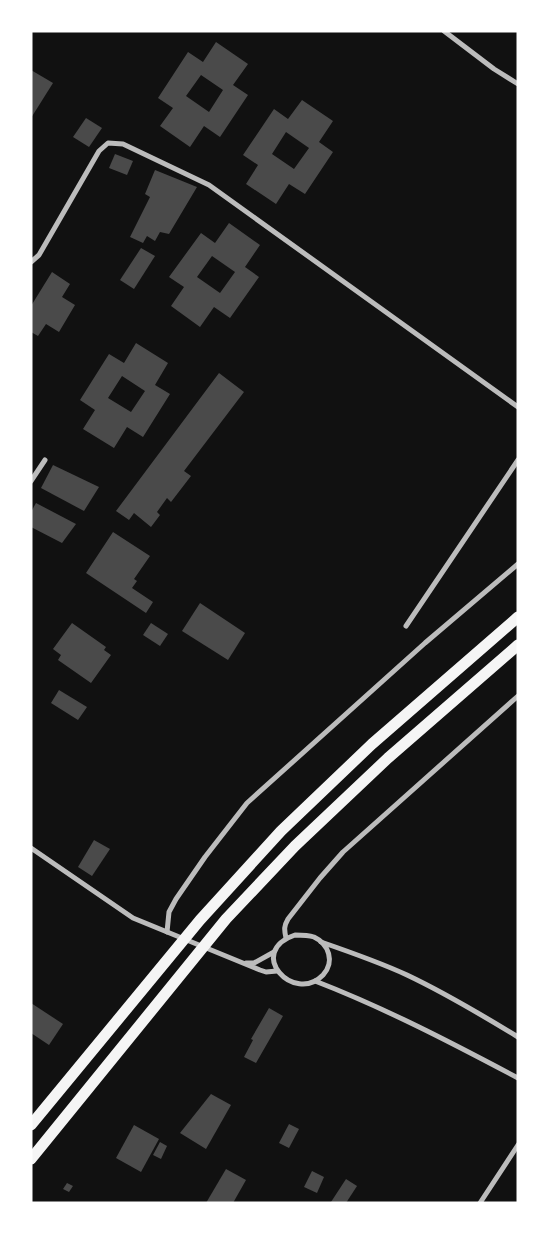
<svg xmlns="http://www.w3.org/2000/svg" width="549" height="1234" font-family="Figtree,sans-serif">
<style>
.building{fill:#4a4a4a;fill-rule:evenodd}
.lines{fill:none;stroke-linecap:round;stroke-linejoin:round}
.minor{stroke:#bcbcbc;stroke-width:5}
.trunk{stroke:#f5f5f5;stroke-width:11}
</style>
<rect width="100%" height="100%" fill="#111"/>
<g class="building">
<path d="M216,42L248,64L233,85L248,95L220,137L204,126L190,147L160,126L173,108L158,98L188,52L203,62ZM201,75L223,90L209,112L186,96Z"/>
<path d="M31,70L53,83L31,118Z"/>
<path d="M302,100L333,121L319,142L333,152L305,194L289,184L276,204L246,184L258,165L243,155L274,109L288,119ZM286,132L309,148L294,169L272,154Z"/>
<path d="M86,118L102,128L89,147L73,137Z"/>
<path d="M115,154L133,161L127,175L109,168Z"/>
<path d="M155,170L197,187L169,234L160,232L155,241L147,236L143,243L130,237L150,197L145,194Z"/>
<path d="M229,223L260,245L245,267L259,277L230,318L214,307L200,327L171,306L184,287L169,277L201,233L215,243ZM212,256L235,272L220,293L197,277Z"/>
<path d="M141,248L155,256L134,289L120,280Z"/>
<path d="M52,272L70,284L62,297L75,305L59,332L46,324L38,336L31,332V306Z"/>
<path d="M136,343L168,363L155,385L170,394L143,437L127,427L114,448L83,429L95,410L80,400L109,354L124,363ZM122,376L145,391L131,412L108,398Z"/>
<path d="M219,373L244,392L184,471L191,476L171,502L167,498L157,512L160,515L151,527L134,513L129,520L116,511Z"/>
<path d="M53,465L99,487L84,511L41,488Z"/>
<path d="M36,503L76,524L62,543L31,527V512Z"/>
<path d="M113,532L150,556L134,579L137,581L132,588L153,602L146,613L86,573Z"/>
<path d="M200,603L245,633L228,660L182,631Z"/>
<path d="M72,623L106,647L104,650L111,655L91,683L58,660L61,655L53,649Z"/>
<path d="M151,623L168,634L160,646L143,635Z"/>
<path d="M59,690L87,707L78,720L51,703Z"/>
<path d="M94,840L110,849L92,876L78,867Z"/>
<path d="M31,1003L63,1024L49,1045L31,1033Z"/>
<path d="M269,1008L283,1016L256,1063L244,1057L253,1040L251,1039Z"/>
<path d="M211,1094L231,1105L206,1149L180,1133Z"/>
<path d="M289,1124L299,1129L289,1148L279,1143Z"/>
<path d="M134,1125L159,1139L141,1172L116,1158Z"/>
<path d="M160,1142L167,1146L161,1159L153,1155Z"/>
<path d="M226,1169L246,1180L233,1203H206Z"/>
<path d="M312,1171L324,1177L317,1193L304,1187Z"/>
<path d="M346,1179L357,1186L346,1203H332L331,1202Z"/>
<path d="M67,1183L73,1186L69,1192L63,1189Z"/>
</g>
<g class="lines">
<g class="minor">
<path d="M444,31L494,69L518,84"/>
<path d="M31,262L39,255L99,151L108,143L123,144L209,185L518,407"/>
<path d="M31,481L45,460"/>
<path d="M406,626L518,460"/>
<path d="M31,848L133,918L260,970L266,972L277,971"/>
<path d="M167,932L169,912L176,899L205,857L247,803L425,643L518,564"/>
<path d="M295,935C301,935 308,935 314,937C329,944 335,962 323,975C294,1005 245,952 295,935Z"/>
<path d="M286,938C284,929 284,926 288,919L320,878L343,852L518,696"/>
<path d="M321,942C350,952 379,962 407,975C445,993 482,1015 518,1037"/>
<path d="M246,963H254L274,952"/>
<path d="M315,981C385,1008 452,1043 518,1078"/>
<path d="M480,1203L518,1145"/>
</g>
<g class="trunk">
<path d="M31,1125L200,920L281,831L372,744L518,617"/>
<path d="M31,1159L226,919L295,846L388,758L518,645"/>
</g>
</g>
<rect width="549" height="1234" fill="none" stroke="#ffffff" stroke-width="65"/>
</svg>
